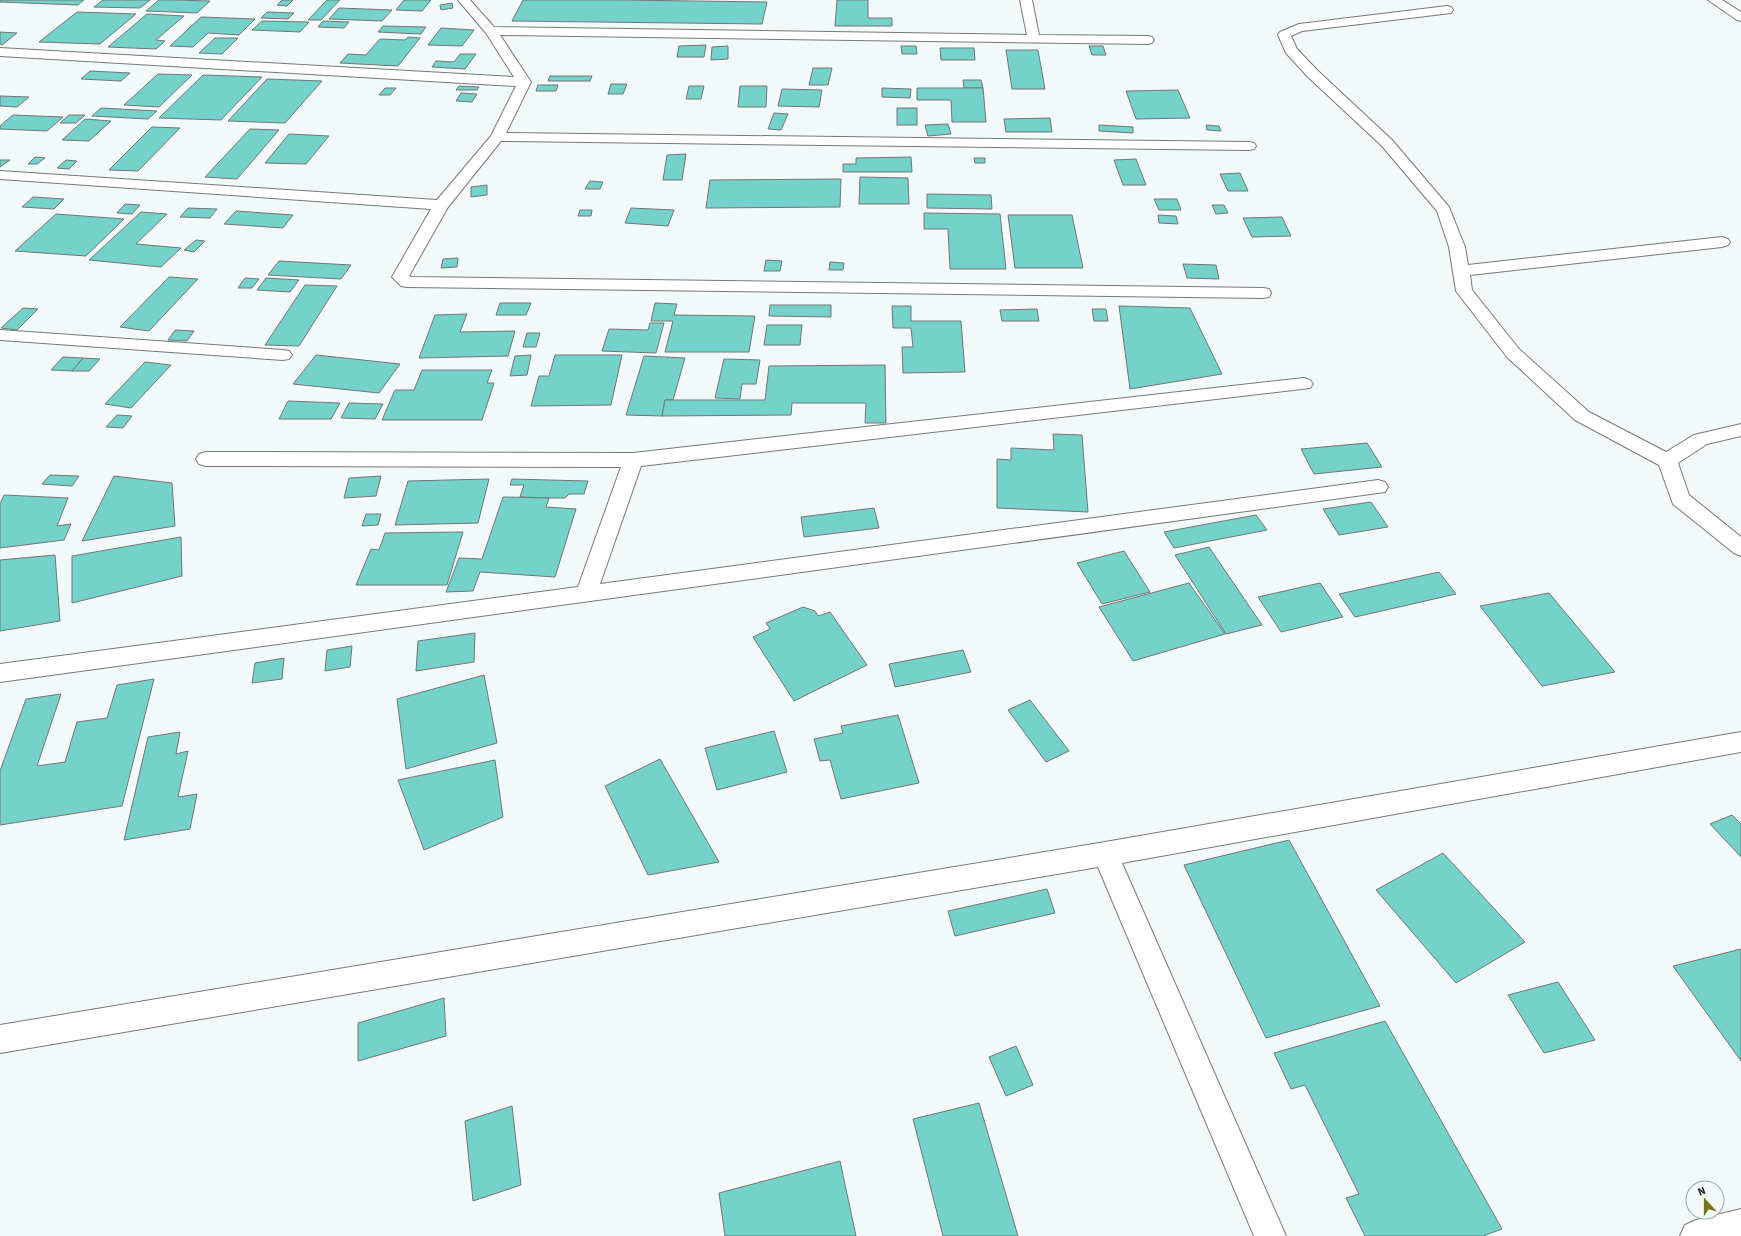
<svg xmlns="http://www.w3.org/2000/svg" width="1741" height="1236" font-family="'Source Sans 3',sans-serif">
<style>
.building{fill:#75d2ca;stroke:#717676}
.lines{fill:none;stroke-linecap:round;stroke-linejoin:round}
.minor-casing{stroke:#75797a;stroke-width:2}
.minor{fill:#fff;fill-rule:evenodd}
</style>
<rect width="100%" height="100%" fill="#f3f8f9"/>
<g class="building">
<path d="M0,0H84L78,5L0,2Z"/>
<path d="M103,0H150L140,8L94,7Z"/>
<path d="M159,0H175L210,1L197,13L146,11Z"/>
<path d="M282,0H293L287,6L277,5Z"/>
<path d="M327,0H340L321,20H308Z"/>
<path d="M404,0H431L422,11L396,10Z"/>
<path d="M523,0H623L767,2L762,24L512,21Z"/>
<path d="M837,0H868V18H892V26H835Z"/>
<path d="M452,3L453,8L441,10L440,5Z"/>
<path d="M339,8L392,10L382,21L329,19Z"/>
<path d="M77,12L136,14L100,44L39,42Z"/>
<path d="M267,12L294,13L288,19L261,18Z"/>
<path d="M147,14L184,16L156,40L165,41L156,49L108,47Z"/>
<path d="M201,17L255,19L239,35L208,33L193,47L170,46Z"/>
<path d="M262,21L309,22L300,32L252,30Z"/>
<path d="M323,21L349,22L344,28L318,27Z"/>
<path d="M383,26L426,27L421,34L378,32Z"/>
<path d="M441,28L474,30L462,46L428,45Z"/>
<path d="M0,32L17,33L2,45L0,44Z"/>
<path d="M408,37L420,38L398,66L340,63L348,54L366,55L380,39L405,40Z"/>
<path d="M215,38H238L222,54L199,53Z"/>
<path d="M706,45L704,57H677L679,46Z"/>
<path d="M728,46V59L711,60L712,47Z"/>
<path d="M901,46H916L917,54H902Z"/>
<path d="M1089,46H1103L1106,55H1092Z"/>
<path d="M940,48H974L975,60H941Z"/>
<path d="M1006,50H1038L1045,89H1012Z"/>
<path d="M460,54H476L465,69L432,67L436,61L454,62Z"/>
<path d="M813,68H832L828,85H809Z"/>
<path d="M90,71L130,73L121,81L81,79Z"/>
<path d="M158,74L192,75L159,107L124,105Z"/>
<path d="M203,75L262,77L221,120L159,118Z"/>
<path d="M550,76H592L590,81H548Z"/>
<path d="M267,79L322,81L285,123L228,121Z"/>
<path d="M963,80H981L983,88H964Z"/>
<path d="M611,84H627L623,94H608Z"/>
<path d="M538,85H558L556,91H536Z"/>
<path d="M459,86L479,87L477,90H456Z"/>
<path d="M689,86H704L701,99H686Z"/>
<path d="M740,86H767L766,107H738Z"/>
<path d="M385,88H396L390,95H379Z"/>
<path d="M882,88L911,89L910,98L882,97Z"/>
<path d="M917,88H983L986,122H952L951,100H917Z"/>
<path d="M782,89L822,90L819,107L778,106Z"/>
<path d="M1178,90L1190,118L1136,119L1126,91Z"/>
<path d="M461,93L477,94L472,102L456,101Z"/>
<path d="M0,96L29,97L17,107L0,106Z"/>
<path d="M101,108L157,111L148,119L92,116Z"/>
<rect x="897" y="108" width="20" height="17"/>
<path d="M774,113L788,114L781,130L768,129Z"/>
<path d="M13,115L63,117L47,131L0,129V126Z"/>
<path d="M69,115H85L76,123H60Z"/>
<path d="M1050,118L1052,132H1006L1004,119Z"/>
<path d="M85,119L111,121L89,141L62,140Z"/>
<path d="M948,124L951,134L928,136L925,125Z"/>
<path d="M1099,125L1133,127V133L1099,131Z"/>
<path d="M1206,125L1219,126L1221,131L1207,130Z"/>
<path d="M152,127L180,128L138,171L109,170Z"/>
<path d="M250,129L279,130L237,179L205,177Z"/>
<path d="M289,134L329,136L306,164L265,163Z"/>
<path d="M686,154L682,180H663L667,155Z"/>
<path d="M35,157L45,158L37,164H28Z"/>
<path d="M911,157L912,172H843V164H856V158Z"/>
<path d="M974,158H985V163H975Z"/>
<path d="M1136,159L1146,185H1123L1114,160Z"/>
<path d="M0,160H10L0,167Z"/>
<path d="M66,160L77,161L69,169L57,168Z"/>
<path d="M1240,173L1248,191H1228L1220,174Z"/>
<path d="M860,177L908,178L909,204H859Z"/>
<path d="M841,179L840,207L706,208L710,180Z"/>
<path d="M590,181L603,182L600,189H585Z"/>
<path d="M487,185V195L471,197V187Z"/>
<path d="M927,194L991,195L992,209L927,208Z"/>
<path d="M33,197L64,199L54,209L22,207Z"/>
<path d="M1154,199H1177L1181,210H1159Z"/>
<path d="M125,204L140,205L132,214L117,213Z"/>
<path d="M1212,205H1224L1228,213L1216,214Z"/>
<path d="M188,208L217,209L210,218L180,217Z"/>
<path d="M631,208L674,210L668,226L625,223Z"/>
<path d="M580,210H592L591,216H578Z"/>
<path d="M236,211L293,215L283,228L224,224Z"/>
<path d="M141,212L167,214L136,244L181,248L161,267L89,260Z"/>
<path d="M924,213L1000,214L1006,269H950L948,229H924Z"/>
<path d="M56,214L124,219L86,256L15,251Z"/>
<path d="M1008,215H1072L1083,268H1015Z"/>
<path d="M1158,215L1176,216L1178,224L1159,223Z"/>
<path d="M1282,217L1291,236L1252,237L1243,218Z"/>
<path d="M196,240L205,241L194,252L184,250Z"/>
<path d="M458,258L457,267L441,268L443,259Z"/>
<path d="M766,260L782,261L780,271H764Z"/>
<path d="M279,261L351,265L341,279L268,275Z"/>
<path d="M830,262L844,263L843,270H829Z"/>
<path d="M1183,264L1216,265L1219,279L1187,278Z"/>
<path d="M169,277L198,279L149,331L120,327Z"/>
<path d="M245,278L259,279L252,288H238Z"/>
<path d="M266,278L299,280L290,292L257,290Z"/>
<path d="M305,285L337,286L299,346L265,345Z"/>
<path d="M500,303H531L526,315H496Z"/>
<path d="M655,303L677,304L674,315L755,316L749,352H665L673,321H651Z"/>
<path d="M770,305H831V317L769,316Z"/>
<path d="M892,306H911V321H961L965,372L903,373L902,347H913L911,328H893Z"/>
<path d="M1119,306L1190,308L1222,374L1130,389Z"/>
<path d="M23,308L38,309L17,330L1,328Z"/>
<path d="M1037,309L1039,321H1002L1000,310Z"/>
<path d="M1092,309H1106L1108,321H1094Z"/>
<path d="M467,314L460,332L515,331L508,356L419,358L435,315Z"/>
<path d="M650,323H664L656,353L602,351L609,329L648,330Z"/>
<path d="M767,325H802L800,345H764Z"/>
<path d="M175,330L194,331L187,341L168,340Z"/>
<path d="M527,333H540L536,347H523Z"/>
<path d="M316,355L400,364L379,393L293,384Z"/>
<path d="M531,355L527,375L510,376L515,356Z"/>
<path d="M555,355H622L611,405L531,406L539,376H549Z"/>
<path d="M644,356L685,358L673,400H665L662,416L626,415Z"/>
<path d="M63,357L83,358L72,371L51,370Z"/>
<path d="M83,358L100,359L89,371H72Z"/>
<path d="M724,359L760,360L756,384H742L740,399L715,398Z"/>
<path d="M145,362L171,365L131,408L105,404Z"/>
<path d="M885,365L886,423H865L866,403H792L791,415L662,416L665,400H765L769,366Z"/>
<path d="M422,370H492L487,383H494L482,420H382L395,390H414Z"/>
<path d="M288,401L340,403L331,419H279Z"/>
<path d="M349,403L383,404L375,419L341,418Z"/>
<path d="M117,415L132,416L123,428L106,427Z"/>
<path d="M1053,434L1082,435L1088,512L997,508V459L1011,460V448L1054,450Z"/>
<path d="M1367,443L1382,467L1314,474L1301,449Z"/>
<path d="M50,475L79,476L72,486L42,484Z"/>
<path d="M114,476L172,483L175,526L82,541Z"/>
<path d="M381,476L376,496L344,498L349,478Z"/>
<path d="M489,479L478,523L395,525L408,481Z"/>
<path d="M512,479L588,481L584,494H569L565,498H549L520,497L524,485H510Z"/>
<path d="M4,495L68,498L57,526L71,524L64,540L0,548V504Z"/>
<path d="M503,497L549,498L546,507L576,509L555,577L480,572L473,591L446,592L459,558L482,559Z"/>
<path d="M1371,502L1388,527L1339,535L1323,509Z"/>
<path d="M874,508L879,528L804,537L801,517Z"/>
<path d="M366,514H381L378,525L362,526Z"/>
<path d="M1256,515L1267,530L1174,548L1164,532Z"/>
<path d="M463,532L447,585H356L371,549L379,550L385,533Z"/>
<path d="M181,537L182,576L72,603V556Z"/>
<path d="M1209,547L1262,625L1226,634L1175,555Z"/>
<path d="M1124,551L1150,592L1102,604L1077,563Z"/>
<path d="M55,555L60,621L0,631V560Z"/>
<path d="M1439,572L1456,594L1355,617L1339,594Z"/>
<path d="M1189,583L1225,634L1133,661L1099,607Z"/>
<path d="M1320,583L1343,617L1281,632L1258,597Z"/>
<path d="M1549,593L1615,672L1542,686L1480,606Z"/>
<path d="M803,607L815,611L818,616L830,612L867,665L794,701L753,637L770,629L766,623Z"/>
<path d="M475,633L474,662L416,671L418,641Z"/>
<path d="M352,646L350,667L325,671L327,650Z"/>
<path d="M963,650L971,672L895,687L889,664Z"/>
<path d="M284,658L282,679L252,683L255,663Z"/>
<path d="M484,675L497,743L406,769L397,699Z"/>
<path d="M154,679L122,806L0,825V771L26,699L61,694L37,766L65,762L77,722L107,718L117,685Z"/>
<path d="M1030,700L1069,751L1046,762L1008,710Z"/>
<path d="M898,715L919,783L841,799L830,760L820,761L814,739L843,733L841,726Z"/>
<path d="M774,731L787,772L717,790L705,748Z"/>
<path d="M180,732L176,754L188,751L178,797L197,794L190,829L124,840L148,737Z"/>
<path d="M660,759L719,862L648,875L605,786Z"/>
<path d="M495,760L503,817L424,850L398,780Z"/>
<path d="M1732,815L1741,824V857L1710,824Z"/>
<path d="M1289,840L1380,1006L1266,1038L1184,865Z"/>
<path d="M1443,853L1525,942L1456,983L1376,890Z"/>
<path d="M1047,889L1055,913L955,936L948,911Z"/>
<path d="M1741,949V1061L1673,966Z"/>
<path d="M1558,982L1595,1040L1544,1053L1508,995Z"/>
<path d="M444,998L446,1036L358,1061V1023Z"/>
<path d="M1385,1021L1502,1229L1483,1236H1365L1346,1198L1359,1194L1305,1085L1291,1089L1274,1053Z"/>
<path d="M1016,1046L1033,1085L1006,1096L989,1057Z"/>
<path d="M979,1103L1018,1236H943L913,1119Z"/>
<path d="M512,1106L521,1185L473,1201L465,1121Z"/>
<path d="M840,1161L856,1236H725L719,1193Z"/>
</g>
<g class="lines">
<defs>
<g id="minor">
<path d="M458,0H470L494,27L1027,35L1020,0H1032L1039,35L1148,36L1152,37L1154,40L1152,43L1148,44L500,35L531,82L506,133L1249,142L1254,143L1256,146L1254,149L1249,150L501,141L448,207L409,276L411,277L1263,288L1269,289L1271,293L1269,297L1263,298L407,287L401,286L392,277L431,209L0,179V171L437,200L491,136L516,86L0,56V48L514,77L486,33Z"/>
<path d="M1708,0H1722L1741,12V21L1737,20Z"/>
<path d="M1447,6L1451,7L1453,10L1451,13L1302,31L1291,36L1297,49L1317,70L1392,140L1449,207L1465,247L1468,265L1722,237L1728,239L1730,242L1728,245L1722,247L1470,275L1472,290L1519,349L1589,412L1666,452L1694,435L1741,424V436L1707,444L1678,463L1689,495L1741,537V556L1734,553L1673,504L1659,465L1575,420L1507,357L1456,291L1449,247L1437,211L1382,146L1307,76L1286,53L1278,35L1280,32L1299,24Z"/>
<path d="M0,330L283,350L289,351L292,355L289,359L283,360L0,340Z"/>
<path d="M1304,378L1310,380L1313,384L1310,388L641,466L600,584L1378,480L1385,482L1388,487L1385,492L0,682V664L578,587L621,467L206,466L199,464L196,459L199,454L206,452L633,453Z"/>
<path d="M1741,732V752L1122,863L1286,1236H1254L1098,867L0,1053V1025L1105,842Z"/>
<path d="M1741,1209V1236H1680L1685,1225L1696,1220Z"/>
</g>
</defs>
<use href="#minor" class="minor-casing"/>
<use href="#minor" class="minor"/>
</g>
<g transform="translate(1705 1200) rotate(339)"><circle r="19" fill="#f3f8f9" stroke="#9fa3a4"/>
<path d="M0-3L7 15L0 10L-7 15Z" fill="#797418"/>
<text y="-6" font-size="11" font-weight="bold" text-anchor="middle" fill="#212324">N</text>
</g>
</svg>
